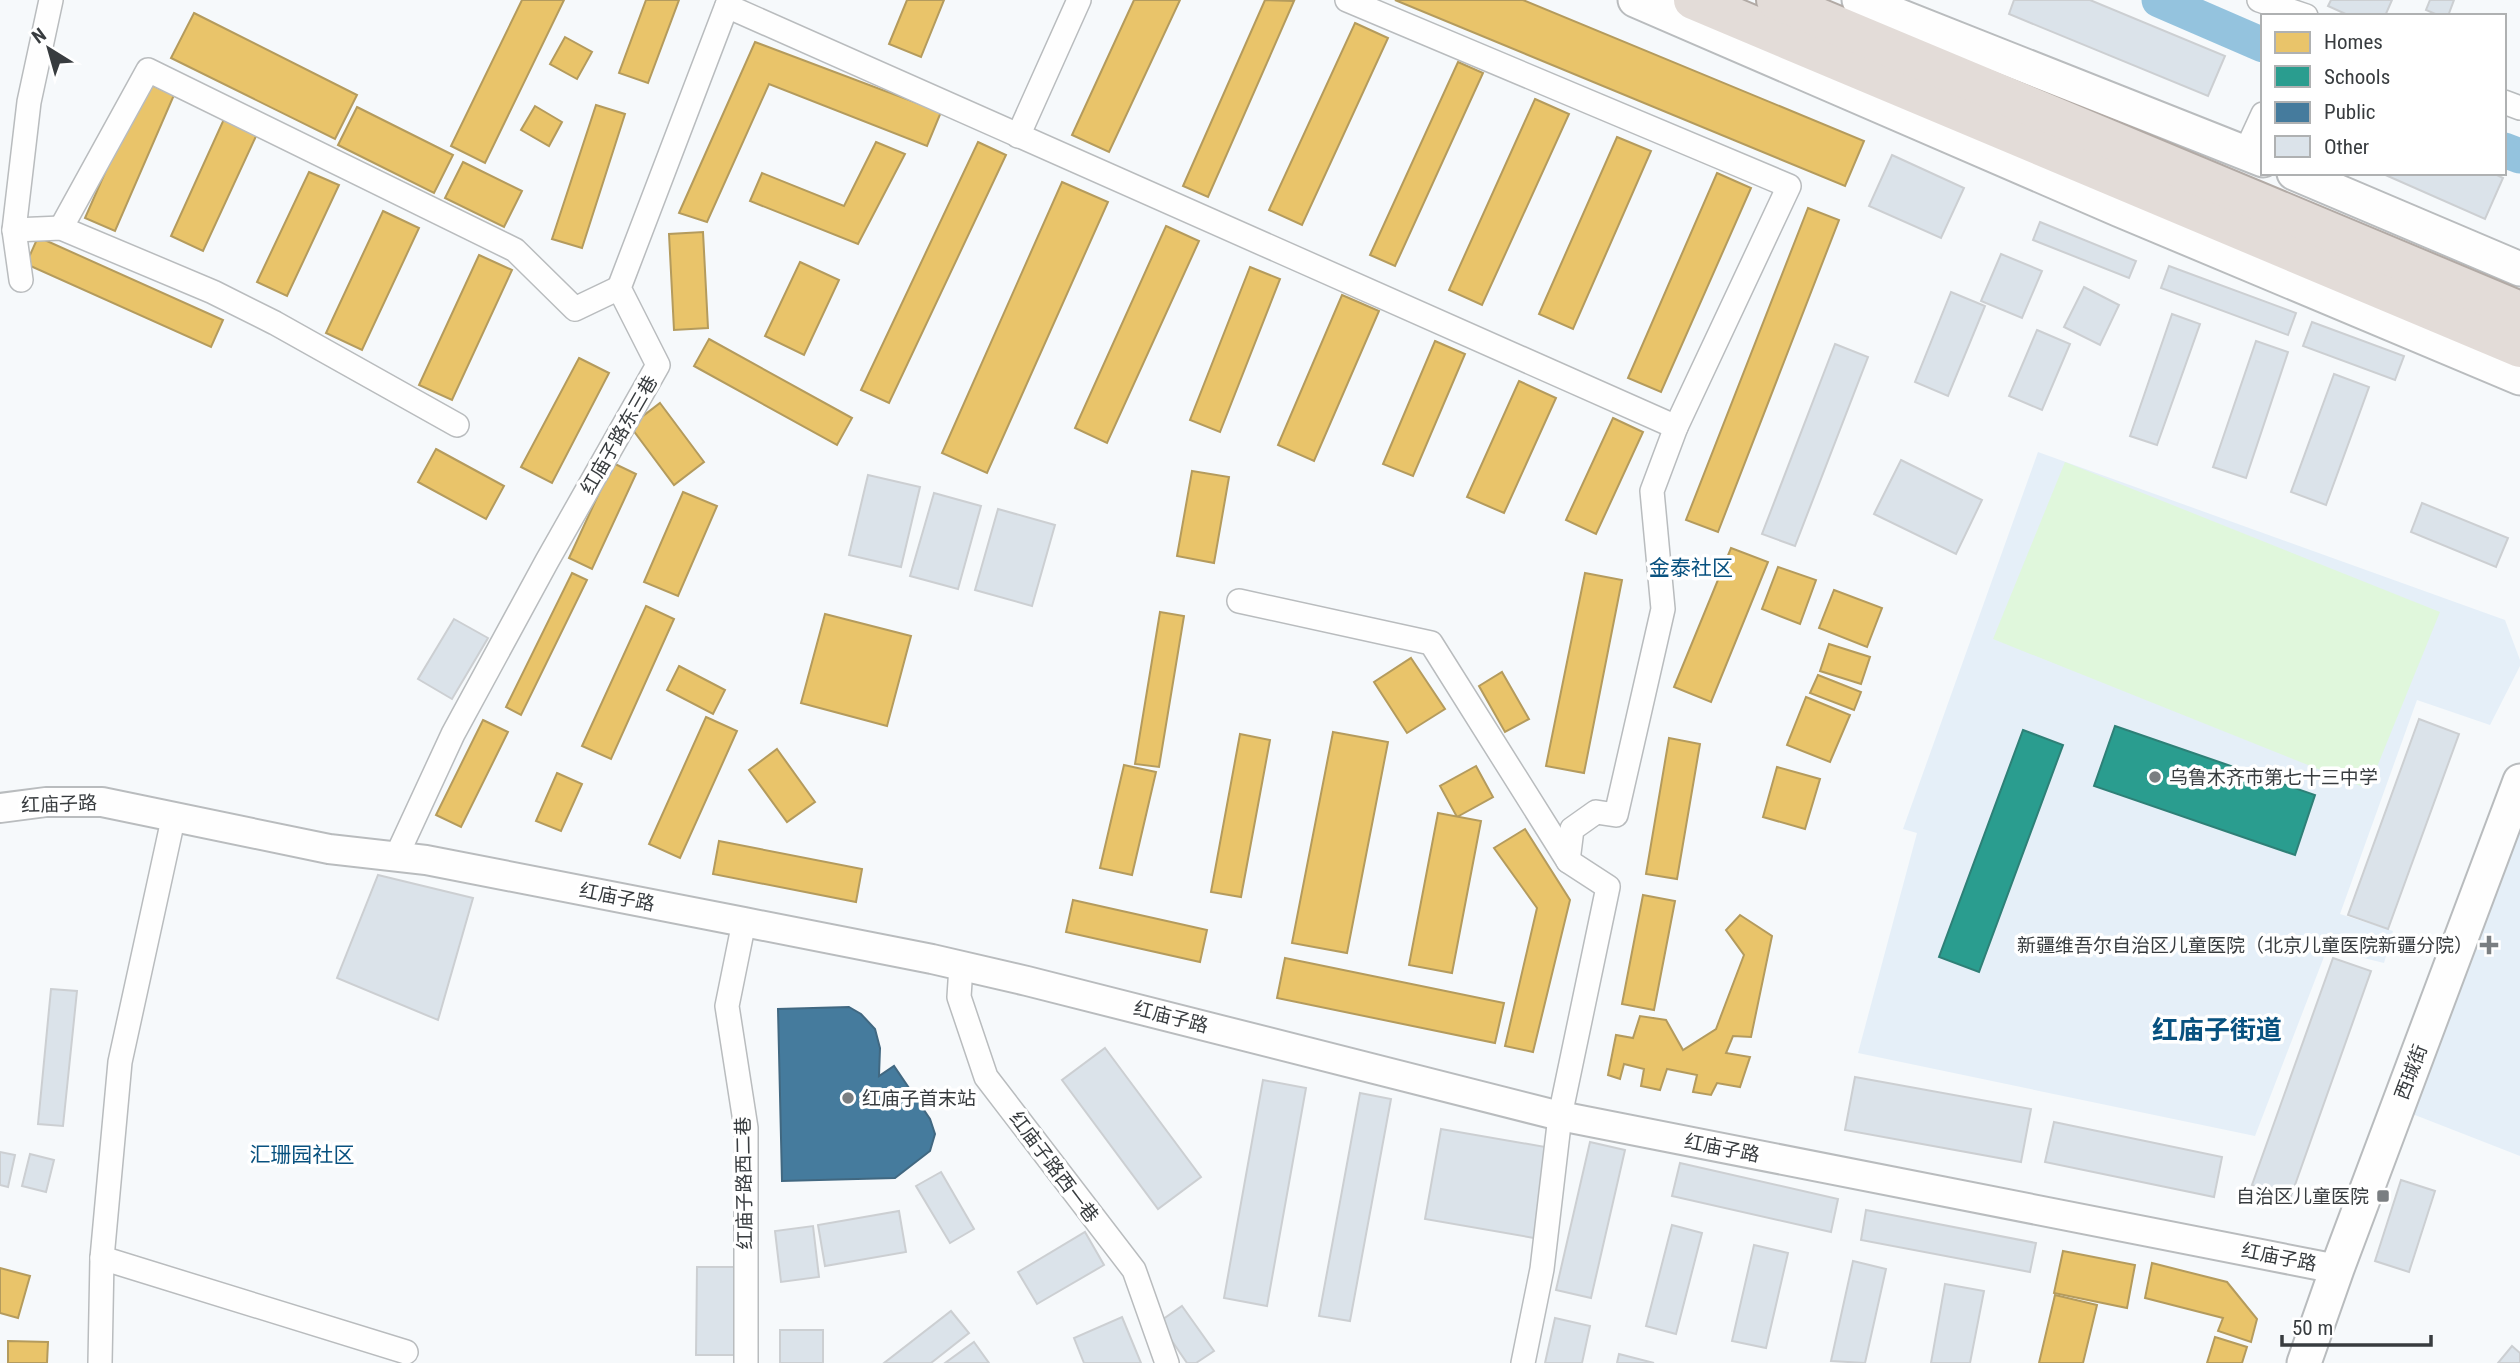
<svg xmlns="http://www.w3.org/2000/svg" width="2520" height="1363" font-family="'Roboto Condensed','Noto Sans SC',sans-serif">
<style>
.built{fill:#e5eff8}
.green{fill:#e0f7dc}
.homes{fill:#e9c46a;stroke:#b49b5d;stroke-width:2}
.schools{fill:#2a9d8f;stroke:#2e8077;stroke-width:2}
.public{fill:#457b9d;stroke:#416881;stroke-width:2}
.lines{fill:none;stroke-linecap:round;stroke-linejoin:round}
.river{stroke:#94c3de;stroke-width:35}
.building{fill:#dbe3ea;stroke:#cccfd2;stroke-width:2}
.minor-casing{stroke:#b9bcbe;stroke-width:26}
.tertiary-casing{stroke:#b9bcbe;stroke-width:32}
.secondary-casing{stroke:#b9bcbe;stroke-width:37}
.trunk-casing{stroke:#b2aaa5;stroke-width:42}
.minor{stroke:#fefefe;stroke-width:23}
.tertiary{stroke:#fefefe;stroke-width:28}
.secondary{stroke:#fefefe;stroke-width:33}
.trunk{stroke:#e3dcd8;stroke-width:38}
.poi-dot{fill:#7a7e81;stroke:#fff;stroke-width:2.5}
.labels{text-anchor:middle;dominant-baseline:central;stroke-width:7;stroke-linejoin:round;paint-order:stroke}
.street-label{font-size:19px;fill:#383c3f;stroke:#fff}
.poi-label{font-size:19px;fill:#383c3f;stroke:#fff;text-anchor:start}
.neighbourhood-label{font-size:21px;fill:#08517f;stroke:#fff}
.district-label{font-size:26px;font-weight:bold;fill:#08517f;stroke:#fff}
</style>
<rect width="100%" height="100%" fill="#f6f9fb"/>
<g class="built">
<path d="M2038,452L2505,620L2520,660V666L2490,725L2417,700L2340,914L2393,931L2384,963L2327,949L2255,1136L1858,1053L1917,833L1903,829Z"/>
<path d="M2520,781V1156L2397,1108Z"/>
</g>
<path class="green" d="M2065,462L2440,612L2368,789L1993,639Z"/>
<g class="homes">
<path d="M522,0H564L485,163L451,146Z"/>
<path d="M646,0H679L648,83L619,73Z"/>
<path d="M907,0H944L921,57L889,44Z"/>
<path d="M1134,0H1180L1109,152L1072,135Z"/>
<path d="M1265,0L1294,1L1208,197L1183,186Z"/>
<path d="M1395,0H1523L1864,141L1845,186Z"/>
<path d="M194,13L357,95L335,139L171,58Z"/>
<path d="M1355,23L1388,38L1302,225L1269,210Z"/>
<path d="M565,37L592,52L577,79L550,64Z"/>
<path d="M755,42L941,112L927,146L769,84L707,222L679,213Z"/>
<path d="M1458,62L1483,73L1395,266L1370,255Z"/>
<path d="M145,82L174,95L115,231L85,218Z"/>
<path d="M1535,99L1569,114L1482,305L1449,290Z"/>
<path d="M596,105L625,114L582,248L552,239Z"/>
<path d="M535,106L562,122L549,146L521,130Z"/>
<path d="M357,107L453,155L434,193L338,145Z"/>
<path d="M224,119L257,134L203,251L171,236Z"/>
<path d="M1617,137L1651,151L1573,329L1539,314Z"/>
<path d="M876,142L905,154L858,244L750,201L762,173L844,206Z"/>
<path d="M978,142L1006,155L889,403L861,390Z"/>
<path d="M463,162L522,191L504,227L445,198Z"/>
<path d="M309,172L339,185L287,296L257,282Z"/>
<path d="M1717,173L1751,188L1661,392L1628,378Z"/>
<path d="M1062,182L1108,202L987,473L942,453Z"/>
<path d="M1808,208L1839,220L1718,532L1686,520Z"/>
<path d="M383,211L419,228L362,350L326,333Z"/>
<path d="M1166,226L1199,241L1107,443L1075,428Z"/>
<path d="M703,232L708,328L674,330L669,234Z"/>
<path d="M38,237L223,320L211,347L26,264Z"/>
<path d="M479,255L512,270L452,400L419,385Z"/>
<path d="M800,262L839,280L804,355L765,336Z"/>
<path d="M1250,267L1280,279L1220,432L1190,420Z"/>
<path d="M1342,295L1379,311L1314,461L1278,445Z"/>
<path d="M709,339L852,418L837,445L694,366Z"/>
<path d="M1435,341L1465,354L1413,476L1383,464Z"/>
<path d="M579,358L609,373L552,483L521,467Z"/>
<path d="M1519,381L1556,398L1504,513L1467,497Z"/>
<path d="M660,403L704,462L674,485L630,426Z"/>
<path d="M1613,418L1643,432L1596,534L1566,520Z"/>
<path d="M436,449L504,486L486,519L418,482Z"/>
<path d="M613,463L636,474L592,569L569,558Z"/>
<path d="M1192,471L1229,477L1214,563L1177,556Z"/>
<path d="M683,492L717,506L678,596L644,582Z"/>
<path d="M1731,548L1768,562L1711,702L1674,687Z"/>
<path d="M1778,567L1816,580L1800,624L1762,609Z"/>
<path d="M572,573L587,580L521,715L506,707Z"/>
<path d="M1585,573L1622,580L1584,773L1546,766Z"/>
<path d="M1834,590L1882,608L1867,647L1819,628Z"/>
<path d="M646,606L674,619L611,759L582,746Z"/>
<path d="M1160,612L1184,616L1159,767L1135,764Z"/>
<path d="M825,614L911,636L887,726L801,703Z"/>
<path d="M1829,644L1870,657L1861,684L1820,671Z"/>
<path d="M1411,658L1445,709L1407,733L1374,682Z"/>
<path d="M679,666L725,690L713,714L667,690Z"/>
<path d="M1502,672L1529,719L1505,732L1479,686Z"/>
<path d="M1818,675L1861,692L1854,710L1810,693Z"/>
<path d="M1806,697L1850,715L1830,762L1787,745Z"/>
<path d="M706,717L737,731L680,858L649,844Z"/>
<path d="M483,720L508,732L461,827L436,815Z"/>
<path d="M1333,732L1388,742L1347,953L1292,943Z"/>
<path d="M1240,734L1270,740L1241,897L1211,892Z"/>
<path d="M1669,738L1700,744L1677,879L1646,874Z"/>
<path d="M777,749L815,802L787,822L749,770Z"/>
<path d="M1124,765L1156,772L1132,875L1100,868Z"/>
<path d="M1476,766L1493,797L1457,817L1440,786Z"/>
<path d="M1777,767L1820,779L1805,829L1763,817Z"/>
<path d="M557,773L582,784L561,831L536,821Z"/>
<path d="M1438,813L1481,821L1452,973L1409,965Z"/>
<path d="M1525,829L1570,900L1533,1052L1505,1046L1537,908L1494,848Z"/>
<path d="M719,841L862,869L856,902L713,874Z"/>
<path d="M1643,895L1675,901L1654,1010L1622,1004Z"/>
<path d="M1073,900L1207,930L1200,962L1066,932Z"/>
<path d="M1740,915L1772,936L1751,1037L1733,1036L1726,1053L1750,1057L1740,1087L1717,1083L1711,1095L1693,1092L1697,1075L1667,1069L1660,1090L1641,1086L1644,1069L1624,1064L1620,1079L1608,1075L1616,1035L1633,1038L1640,1016L1666,1020L1683,1050L1716,1029L1744,955L1726,930Z"/>
<path d="M1285,958L1504,1003L1495,1043L1277,998Z"/>
<path d="M2063,1251L2135,1265L2127,1308L2054,1293Z"/>
<path d="M2152,1263L2227,1282L2257,1319L2251,1342L2218,1331L2223,1318L2145,1298Z"/>
<path d="M0,1268L30,1276L18,1318L0,1313Z"/>
<path d="M2055,1295L2097,1305L2083,1363H2039Z"/>
<path d="M2215,1337L2247,1347L2242,1363H2207Z"/>
<path d="M8,1341L48,1342L47,1363H8Z"/>
</g>
<g class="schools">
<path d="M2115,726L2315,795L2295,855L2094,786Z"/>
<path d="M2023,730L2063,745L1979,972L1939,957Z"/>
</g>
<path class="public" d="M849,1007L861,1014L875,1029L880,1048L879,1076L894,1066L930,1119L935,1134L930,1151L895,1178L782,1181L778,1009Z"/>
<g class="lines">
<g class="river">
<path d="M2159,0L2263,45"/>
<path d="M2504,150L2520,156"/>
</g>
</g>
<g class="building">
<path d="M2014,0H2090L2225,56L2208,96L2009,14Z"/>
<path d="M2331,0H2392L2385,16H2350L2328,6Z"/>
<path d="M2430,0H2454L2448,16H2440L2426,10Z"/>
<path d="M1892,155L1964,188L1941,238L1869,206Z"/>
<path d="M2381,173H2493L2503,178L2485,219Z"/>
<path d="M2040,222L2136,261L2129,278L2033,240Z"/>
<path d="M2001,254L2042,271L2022,318L1981,301Z"/>
<path d="M2169,266L2296,313L2288,335L2161,288Z"/>
<path d="M2084,287L2119,305L2100,345L2064,327Z"/>
<path d="M1951,292L1985,306L1948,396L1915,382Z"/>
<path d="M2172,314L2200,324L2157,445L2130,436Z"/>
<path d="M2312,322L2404,356L2395,380L2303,346Z"/>
<path d="M2037,330L2070,344L2042,410L2009,396Z"/>
<path d="M2256,341L2288,352L2246,478L2213,467Z"/>
<path d="M1835,344L1868,357L1795,546L1762,534Z"/>
<path d="M2334,374L2369,387L2326,505L2291,492Z"/>
<path d="M1901,460L1982,500L1956,554L1874,514Z"/>
<path d="M868,475L920,487L901,567L849,555Z"/>
<path d="M934,493L981,506L958,589L910,576Z"/>
<path d="M2422,503L2508,538L2496,567L2411,532Z"/>
<path d="M998,509L1055,525L1032,606L975,590Z"/>
<path d="M454,619L488,638L452,699L418,679Z"/>
<path d="M2419,719L2459,734L2388,929L2348,915Z"/>
<path d="M378,875L473,898L438,1020L337,978Z"/>
<path d="M2333,958L2371,971L2290,1199L2252,1185Z"/>
<path d="M51,989L77,991L63,1126L38,1124Z"/>
<path d="M1105,1048L1201,1177L1158,1209L1062,1080Z"/>
<path d="M1855,1077L2031,1109L2021,1162L1845,1130Z"/>
<path d="M1263,1080L1306,1088L1267,1306L1224,1298Z"/>
<path d="M1360,1093L1391,1099L1350,1321L1319,1316Z"/>
<path d="M2054,1122L2222,1157L2214,1197L2045,1162Z"/>
<path d="M1441,1129L1551,1148L1534,1238L1425,1219Z"/>
<path d="M1590,1142L1625,1150L1591,1298L1556,1290Z"/>
<path d="M0,1152L15,1155L8,1187L0,1185Z"/>
<path d="M30,1154L54,1160L46,1192L22,1186Z"/>
<path d="M1680,1163L1838,1199L1831,1232L1672,1196Z"/>
<path d="M941,1172L974,1229L950,1243L916,1186Z"/>
<path d="M2401,1180L2435,1191L2409,1272L2375,1261Z"/>
<path d="M1866,1210L2036,1243L2030,1272L1861,1240Z"/>
<path d="M899,1211L906,1252L825,1266L818,1225Z"/>
<path d="M1672,1225L1702,1233L1676,1334L1646,1326Z"/>
<path d="M813,1226L819,1277L781,1282L775,1231Z"/>
<path d="M1085,1232L1104,1265L1037,1304L1018,1272Z"/>
<path d="M1754,1245L1788,1253L1766,1348L1732,1341Z"/>
<path d="M1853,1261L1886,1269L1865,1363L1831,1361Z"/>
<path d="M697,1267H736L735,1355H696Z"/>
<path d="M1945,1284L1984,1291L1970,1363H1931Z"/>
<path d="M1182,1306L1214,1351L1196,1363H1187L1159,1322Z"/>
<path d="M951,1311L969,1333L931,1363H884Z"/>
<path d="M1122,1317L1141,1363H1084L1074,1338Z"/>
<path d="M1555,1318L1590,1326L1582,1363H1545Z"/>
<rect x="780" y="1330" width="43" height="33"/>
<path d="M974,1342L989,1363H945Z"/>
<path d="M2512,1346L2520,1353V1363H2498Z"/>
<path d="M1619,1354L1654,1363H1617Z"/>
</g>
<g class="lines">
<defs>
<g id="minor">
<path d="M1347,0L1789,186L1676,427L1652,491L1663,609L1616,815L1596,812L1572,829L1568,861"/>
<path d="M2259,0L2306,16"/>
<path d="M727,6L1676,427"/>
<path d="M2504,102L2520,108"/>
<path d="M1018,136L1079,0"/>
<path d="M2245,153L2263,114"/>
<path d="M61,228L148,70L515,250L575,309L619,288"/>
<path d="M14,230L61,228L213,292L275,323L457,425"/>
<path d="M21,280L14,230L29,102L51,0"/>
<path d="M1239,601L1431,643L1568,861L1608,887L1560,1116L1542,1269L1523,1363"/>
<path d="M397,855L453,734L547,561L658,365L619,288L729,0"/>
<path d="M744,922L727,1006L746,1128V1363"/>
<path d="M961,966L959,997L986,1077L1134,1270L1167,1363"/>
<path d="M102,1258L406,1352"/>
<path d="M100,1363L102,1258L120,1062L174,815"/>
</g>
<path id="tertiary" d="M0,808L46,802H102L329,849L426,860L744,922L932,959L1027,981L1560,1116L2337,1269"/>
<g id="secondary">
<path d="M1635,0L2120,210L2520,378"/>
<path d="M1859,0L2263,160"/>
<path d="M2294,173L2520,269"/>
<path d="M2304,1363L2337,1269L2520,781"/>
</g>
<g id="trunk">
<path d="M1693,0L2520,348"/>
<path d="M1776,0L2520,311"/>
</g>
</defs>
<use href="#minor" class="minor-casing"/>
<use href="#tertiary" class="tertiary-casing"/>
<use href="#secondary" class="secondary-casing"/>
<use href="#trunk" class="trunk-casing"/>
<use href="#minor" class="minor"/>
<use href="#tertiary" class="tertiary"/>
<use href="#secondary" class="secondary"/>
<use href="#trunk" class="trunk"/>
</g>
<g class="poi-dot">
<circle cx="2155" cy="777" r="7"/>
<path d="M2485.5 934.5h7v7h7v7h-7v7h-7v-7h-7v-7h7z"/>
<circle cx="848" cy="1098" r="7"/>
<rect x="2376" y="1189" width="14" height="14" rx="3.5"/>
</g>
<g class="labels">
<g class="street-label">
<text transform="translate(619 435) rotate(-60)">红庙子路东三巷</text>
<text transform="translate(59 804) rotate(-2)">红庙子路</text>
<text transform="translate(617 897) rotate(11)">红庙子路</text>
<text transform="translate(1171 1017) rotate(14)">红庙子路</text>
<text transform="translate(2411 1072) rotate(-69)">西珹街</text>
<text transform="translate(1722 1148) rotate(11)">红庙子路</text>
<text transform="translate(1054 1167) rotate(53)">红庙子路西一巷</text>
<text transform="translate(744 1183) rotate(-91)">红庙子路西二巷</text>
<text transform="translate(2279 1257) rotate(11)">红庙子路</text>
</g>
<g class="poi-label">
<text x="2169" y="777">乌鲁木齐市第七十三中学</text>
<text x="2473" y="945" text-anchor="end">新疆维吾尔自治区儿童医院（北京儿童医院新疆分院）</text>
<text x="862" y="1098">红庙子首末站</text>
<text x="2369" y="1196" text-anchor="end">自治区儿童医院</text>
</g>
<g class="neighbourhood-label">
<text x="1691" y="568">金泰社区</text>
<text x="302" y="1155">汇珊园社区</text>
</g>
<g class="district-label">
<text x="2217" y="1030">红庙子街道</text>
</g>
</g>
<rect x="2261" y="14" width="245" height="161" fill="#ffffff" stroke="#afb1b2" stroke-width="2"/>
<rect x="2275" y="32" width="35" height="21" fill="#e9c46a" stroke="#afb1b2" stroke-width="2"/>
<text x="2324" y="49" font-size="21" fill="#383c3f">Homes</text>
<rect x="2275" y="66" width="35" height="21" fill="#2a9d8f" stroke="#afb1b2" stroke-width="2"/>
<text x="2324" y="84" font-size="21" fill="#383c3f">Schools</text>
<rect x="2275" y="102" width="35" height="21" fill="#457b9d" stroke="#afb1b2" stroke-width="2"/>
<text x="2324" y="119" font-size="21" fill="#383c3f">Public</text>
<rect x="2275" y="136" width="35" height="21" fill="#dbe3ea" stroke="#afb1b2" stroke-width="2"/>
<text x="2324" y="154" font-size="21" fill="#383c3f">Other</text>
<g transform="translate(49 49) rotate(323)" stroke="#ffffff" stroke-width="5" paint-order="stroke">
<path d="M0-5L12 26L0 18L-12 26Z" fill="#383c3f"/>
<text y="-10" font-size="19" font-weight="bold" text-anchor="middle" fill="#383c3f">N</text>
</g>
<path d="M2282 1335v10h149v-10" fill="none" stroke="#383c3f" stroke-width="3.5"/>
<text x="2292" y="1335" font-size="21" fill="#383c3f" stroke="#ffffff" stroke-width="5" paint-order="stroke">50 m</text>
</svg>
